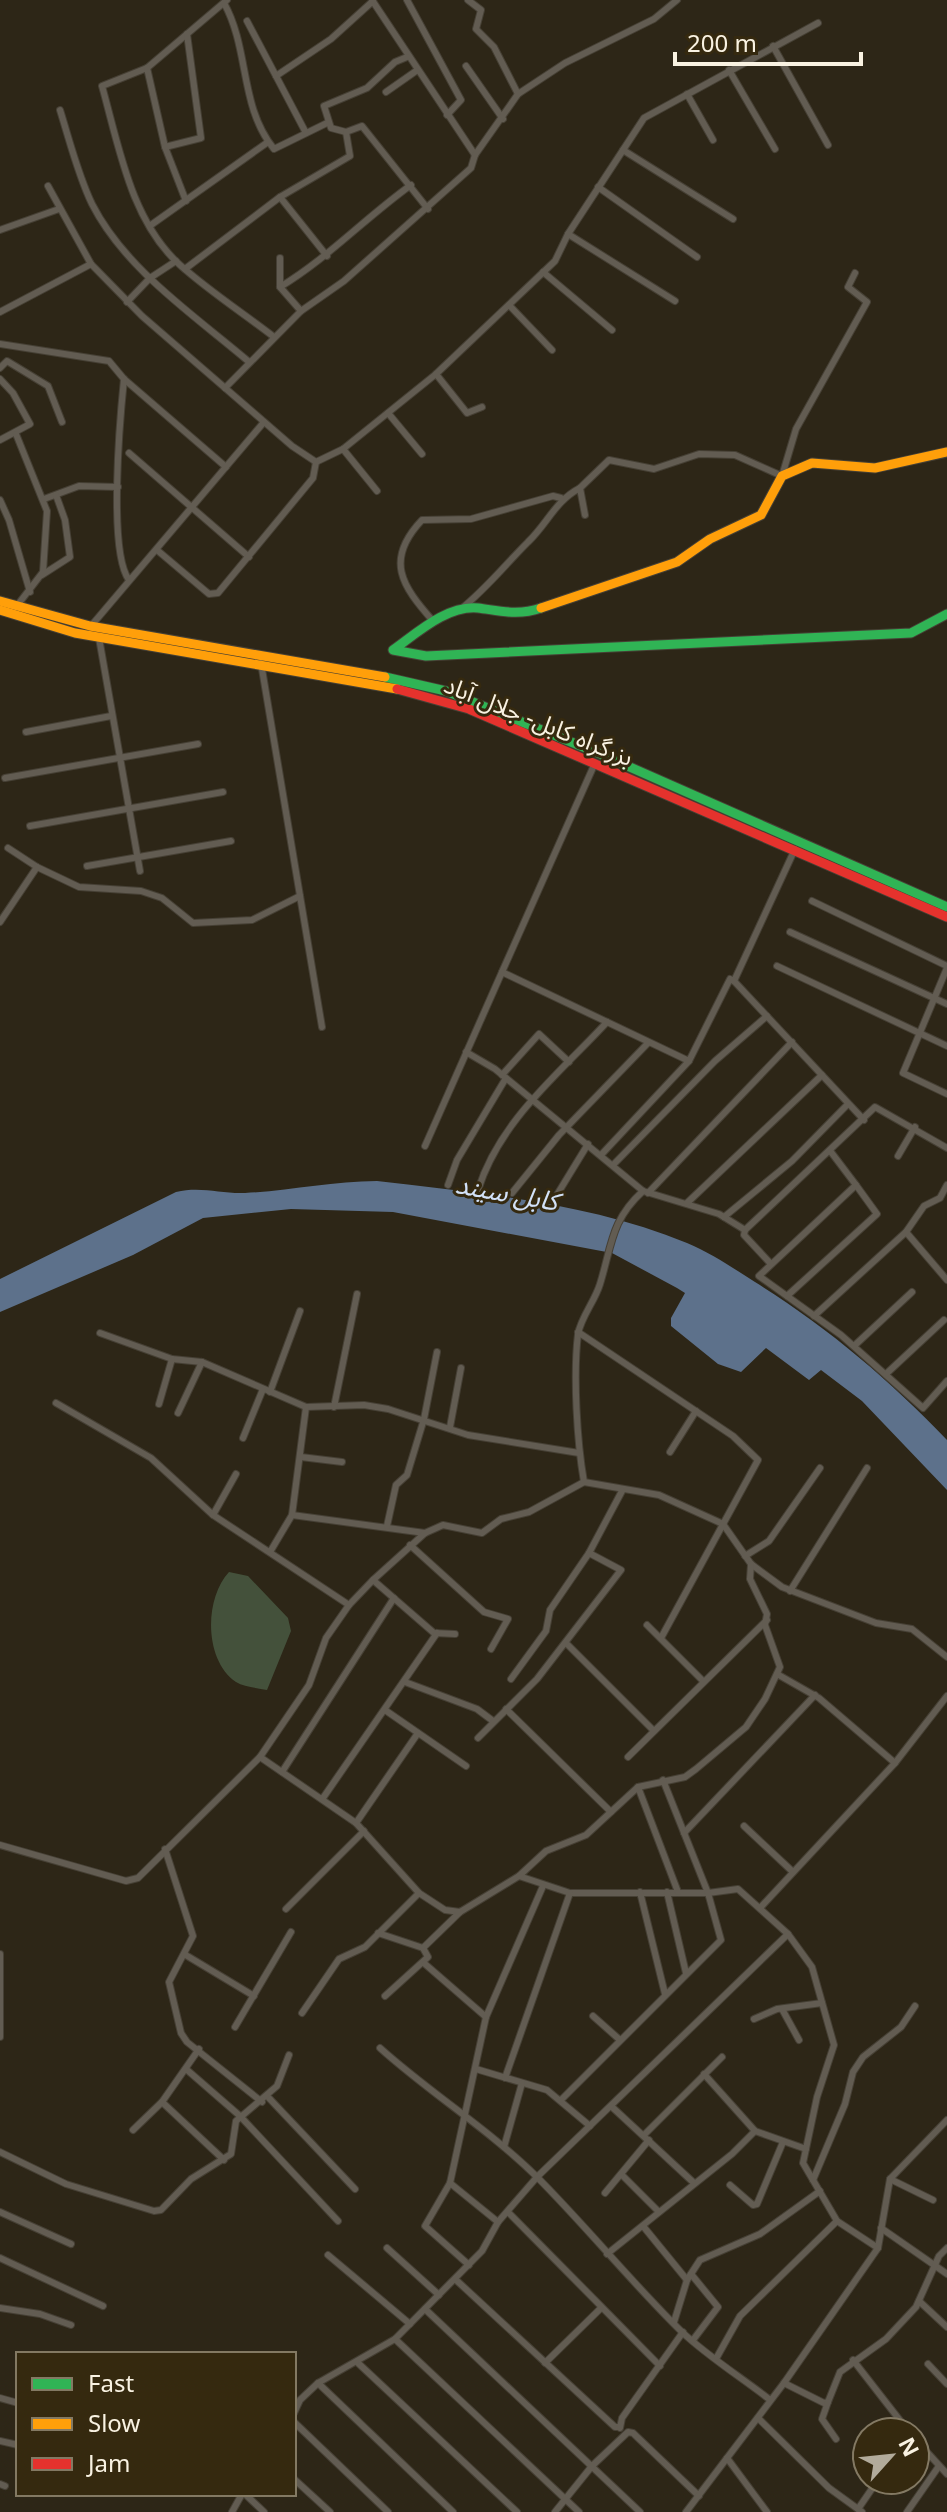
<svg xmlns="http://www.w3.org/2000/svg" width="947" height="2512" font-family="'Noto Sans','Noto Sans Arabic',sans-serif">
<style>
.green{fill:#44513b}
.water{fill:#5d718b}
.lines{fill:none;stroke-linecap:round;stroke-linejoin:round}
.street-casing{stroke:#464035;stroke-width:8}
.fast-casing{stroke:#464035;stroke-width:11}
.slow-casing{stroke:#464035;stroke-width:11}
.jam-casing{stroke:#464035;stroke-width:11}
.street{stroke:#625c52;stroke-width:6}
.fast{stroke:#30b455;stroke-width:9}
.slow{stroke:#ff9f0a;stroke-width:9}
.jam{stroke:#e5322d;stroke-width:9}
.labels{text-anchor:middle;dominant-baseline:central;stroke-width:6;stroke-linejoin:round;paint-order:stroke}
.street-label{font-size:24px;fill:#f9f2e2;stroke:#35290f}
.water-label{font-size:26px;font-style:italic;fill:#d3e2f8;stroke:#35290f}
</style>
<rect width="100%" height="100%" fill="#2d2617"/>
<path class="green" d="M229,1572L248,1576L288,1618L291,1631L267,1690C257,1688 244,1687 236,1682C204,1660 204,1599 229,1572Z"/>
<path class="water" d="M377,1181C480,1193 590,1203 687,1243C711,1253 733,1268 755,1282C827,1327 889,1379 947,1440V1490L862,1401L821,1370L809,1380L766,1348L741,1372L718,1364L671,1326V1318L685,1293L677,1288L612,1253L393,1212L291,1209L203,1218L133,1255L0,1312V1279L176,1192C201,1186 221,1194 245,1193C289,1191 332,1181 377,1181Z"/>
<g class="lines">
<defs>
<g id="street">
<path d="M227,0L147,68L102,86C119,147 131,221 180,265C209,291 243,313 274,337"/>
<path d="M372,0L475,155"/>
<path d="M407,0L461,100L447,115"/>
<path d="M468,0L481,10L476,29L494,47L518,94"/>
<path d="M224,3C250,50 239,106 274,149L327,123"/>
<path d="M247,21L306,133"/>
<path d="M773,46L828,145"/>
<path d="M466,66L503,119"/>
<path d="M147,68L165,147L186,201"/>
<path d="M729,70L775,149"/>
<path d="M276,76L331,39L373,1"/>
<path d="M386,92L416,71"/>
<path d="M687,94L713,140"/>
<path d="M60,110C70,142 78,175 92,204C125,269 194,315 248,361"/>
<path d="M346,132L331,128L324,106L367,88L395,62L407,57"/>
<path d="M165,147L201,138L187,34"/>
<path d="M623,150L733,219"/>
<path d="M48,186L91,264L142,316L292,446L316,462L343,449L436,374L555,261L568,234L644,118L818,23"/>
<path d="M598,187L697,257"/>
<path d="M280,197L327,256"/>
<path d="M151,225L268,142"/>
<path d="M0,230L59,209"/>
<path d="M568,234L675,301"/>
<path d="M280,258V287L301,311"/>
<path d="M185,269L280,197L350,156L346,132L362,126L428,209"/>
<path d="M543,272L612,330"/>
<path d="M280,287C328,258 365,218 411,185"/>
<path d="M127,302L150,278L176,261"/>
<path d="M509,305L552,350"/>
<path d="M0,312L91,264"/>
<path d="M0,344L109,361L124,379L226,467"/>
<path d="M0,368L7,361L48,386L62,422"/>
<path d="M436,374L467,413L482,407"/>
<path d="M0,379L13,393L30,424L0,440"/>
<path d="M124,379C120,418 108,552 129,580"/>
<path d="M225,388L301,311L344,281L471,168L475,155L518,94L565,63L654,19L677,0"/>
<path d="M388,413L422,454"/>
<path d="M16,434L47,511L43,572L16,607"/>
<path d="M343,449L377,491"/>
<path d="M129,453L249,557"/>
<path d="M44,499L79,486L118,487"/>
<path d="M0,500L9,520L30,592"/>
<path d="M585,515L580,488L609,460L654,469L699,454L735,455L782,476L796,429L867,302L848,287L855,273"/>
<path d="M157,550L209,594L218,593L313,478L316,462"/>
<path d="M42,575L70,557L65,520L56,495"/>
<path d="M461,609C486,589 505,565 528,542C548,523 555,501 580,488"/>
<path d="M433,621C402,586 384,560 422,520L471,519L553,496L561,498"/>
<path d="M91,626L264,422"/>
<path d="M99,638L140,871"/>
<path d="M261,663L322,1027"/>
<path d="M26,732L111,716"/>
<path d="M5,778L198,744"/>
<path d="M30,826L223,792"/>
<path d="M8,848L37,867L79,887L141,891L162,898L193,923L252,920L300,896"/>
<path d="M795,849L734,981L864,1120"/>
<path d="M87,866L231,841"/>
<path d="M812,901L947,966"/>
<path d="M0,922L37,867"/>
<path d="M790,932L947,1004"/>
<path d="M777,966L947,1046"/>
<path d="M947,968L903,1073L947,1094"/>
<path d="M502,972L595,763"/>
<path d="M466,1052L495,1069L643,1191L719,1214L745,1230L875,1107L947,1148"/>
<path d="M502,1075L539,1034L569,1062"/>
<path d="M425,1146L502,972L689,1061L730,979L734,981"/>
<path d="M831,1152L856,1185L759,1276L841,1335L923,1408L947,1381"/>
<path d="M601,1155L689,1061"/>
<path d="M898,1156L915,1127"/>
<path d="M613,1165L715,1061L767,1016"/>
<path d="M448,1185L457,1160L506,1078"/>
<path d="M478,1190C500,1120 559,1074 607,1022"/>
<path d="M643,1191C611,1220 612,1245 600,1284C595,1301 581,1317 578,1334C573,1375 577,1442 584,1482L659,1495L723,1524L751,1564L782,1587L876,1623L912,1629L947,1657"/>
<path d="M512,1193L559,1135L648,1043"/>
<path d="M648,1193L792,1042"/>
<path d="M555,1198L588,1144"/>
<path d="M687,1203L822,1075"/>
<path d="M724,1217L792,1161L848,1104"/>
<path d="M745,1230L744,1235L771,1264"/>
<path d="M906,1232L947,1280"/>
<path d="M787,1296L877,1214L856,1185"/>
<path d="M814,1316L906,1232L924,1206L940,1198L947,1185"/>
<path d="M578,1332L733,1436L758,1460L661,1638"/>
<path d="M100,1333L172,1359L202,1362L306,1407L364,1405L388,1409L468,1435L579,1453"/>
<path d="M854,1346L912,1292"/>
<path d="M886,1374L944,1320"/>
<path d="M270,1392L300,1311"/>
<path d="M56,1403L151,1458L213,1515L349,1605"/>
<path d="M159,1404L172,1359"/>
<path d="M334,1407L357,1294"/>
<path d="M178,1413L202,1362"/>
<path d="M450,1427L461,1368"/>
<path d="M243,1438L263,1389"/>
<path d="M670,1452L696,1411"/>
<path d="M301,1457L342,1462"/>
<path d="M213,1515L236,1474"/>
<path d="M292,1515L425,1533"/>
<path d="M387,1526L396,1485L407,1475L424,1419L437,1352"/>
<path d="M410,1545L484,1612L508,1619L491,1649"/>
<path d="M270,1552L292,1515L306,1407"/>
<path d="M745,1556L769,1541L820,1468"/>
<path d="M373,1580L434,1633L455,1634"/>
<path d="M790,1591L867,1468"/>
<path d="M647,1625L703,1681"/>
<path d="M566,1643L654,1731"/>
<path d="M777,1674L819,1698L895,1763"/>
<path d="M511,1679L546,1631L550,1610L589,1553L622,1491"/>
<path d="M405,1682L477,1709L493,1721"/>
<path d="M506,1709L611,1812"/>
<path d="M385,1710L466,1766"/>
<path d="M478,1738L537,1679L621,1570L589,1553"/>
<path d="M260,1757L356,1823L419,1893L445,1910L460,1912L519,1876L570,1893H708L738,1889L788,1934L812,1967L834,2045L817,2097L803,2163L837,2221L878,2248"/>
<path d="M628,1757L767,1620"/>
<path d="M282,1772L394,1598"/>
<path d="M638,1787L678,1892"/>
<path d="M323,1798L437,1633"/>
<path d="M356,1823L418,1733"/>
<path d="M744,1826L793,1872"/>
<path d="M684,1833L815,1695"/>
<path d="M0,1845L126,1881L138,1878L260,1757L309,1685L326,1638L349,1605L373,1580L425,1533L443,1525L482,1533L501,1519L529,1512L584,1482"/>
<path d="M165,1849L193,1936L169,1982L181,2033L187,2042L262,2102"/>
<path d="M519,1876L546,1851L586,1835L638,1787L685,1777L696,1769L746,1727L765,1699L780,1667L765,1625L767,1614L750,1579L751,1564"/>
<path d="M640,1892L665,1994"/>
<path d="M667,1892L686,1973"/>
<path d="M760,1908L895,1763L947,1696"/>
<path d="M286,1909L364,1831"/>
<path d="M378,1933L423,1948L428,1957L385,1996"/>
<path d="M423,1948L460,1912"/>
<path d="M0,1954V2037"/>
<path d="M184,1954L254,1996"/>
<path d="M425,1964L486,2017"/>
<path d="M782,2009L799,2040"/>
<path d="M302,2013L339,1959L365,1947L419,1893"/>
<path d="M593,2016L620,2040"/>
<path d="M754,2019L777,2009L822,2003"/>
<path d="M235,2027L291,1932"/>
<path d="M380,2048C430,2093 487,2128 536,2176C586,2226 631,2282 682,2332C706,2355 742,2378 769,2399"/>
<path d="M186,2069L240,2116L338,2221"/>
<path d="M476,2069L547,2090L590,2126"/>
<path d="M704,2074L755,2131L806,2149"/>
<path d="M505,2078L570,1893"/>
<path d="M268,2097L355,2189"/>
<path d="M561,2100L721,1940L708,1893L663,1780"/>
<path d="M162,2102L224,2160"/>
<path d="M611,2106L694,2183"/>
<path d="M133,2130L162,2102L199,2049"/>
<path d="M644,2135L722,2057"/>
<path d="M504,2147L522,2083"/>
<path d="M0,2152L66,2184L154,2211L161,2210L191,2179L231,2154L236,2121L277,2086L289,2055"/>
<path d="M621,2174L659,2212"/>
<path d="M890,2179L933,2200"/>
<path d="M813,2180L845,2104L853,2072L863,2057L901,2027L915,2006"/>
<path d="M450,2183L425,2226L469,2265"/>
<path d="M730,2185L753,2205L757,2204L783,2142"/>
<path d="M605,2193L649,2140"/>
<path d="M0,2212L71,2244"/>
<path d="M508,2212L660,2366"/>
<path d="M498,2222L450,2183L486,2017L543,1886"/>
<path d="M643,2226L687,2280"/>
<path d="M881,2228L947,2274"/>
<path d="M387,2248L439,2295"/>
<path d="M607,2254L732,2154L755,2131"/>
<path d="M328,2255L410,2324"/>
<path d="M0,2258L103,2306"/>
<path d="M691,2274L718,2307L693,2340"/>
<path d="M455,2279L615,2427H619"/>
<path d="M919,2301L947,2327"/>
<path d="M0,2308L40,2314L71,2325"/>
<path d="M425,2309L640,2512"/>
<path d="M674,2322L687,2280L700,2260L760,2234L820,2191"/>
<path d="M395,2339L579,2512"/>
<path d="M717,2357L740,2316L837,2221"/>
<path d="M853,2360L909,2432"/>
<path d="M358,2363L517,2512"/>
<path d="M545,2363L600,2309"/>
<path d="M928,2364L947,2384"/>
<path d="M318,2383L453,2512"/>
<path d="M784,2383L824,2403L828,2402L840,2372L886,2339L916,2307L939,2256L947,2248"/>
<path d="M0,2398L18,2403"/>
<path d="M828,2402L822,2419L836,2439"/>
<path d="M294,2413L300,2400L318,2383L395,2339L482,2251L498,2222L537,2177L788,1934"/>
<path d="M758,2418L829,2488L862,2512"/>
<path d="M294,2422L388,2512"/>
<path d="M620,2428L622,2418L683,2332"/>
<path d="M915,2439L947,2474"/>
<path d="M0,2441L18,2445"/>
<path d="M727,2458L767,2512"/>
<path d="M294,2479L330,2512"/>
<path d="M0,2484L5,2486"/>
<path d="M245,2494L264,2512"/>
<path d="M858,2509L878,2480"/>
<path d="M232,2512L242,2494"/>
<path d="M555,2512L592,2466L628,2432L633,2433L699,2496"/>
<path d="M686,2512L784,2383L878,2248L890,2179L947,2120"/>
<path d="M907,2512L939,2466"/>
</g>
<g id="fast">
<path d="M541,608C518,616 501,611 478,608C447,605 417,633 393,650L426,656L911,633L947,614"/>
<path d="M385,677L446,691L598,753L947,907"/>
</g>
<g id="slow">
<path d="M0,601L90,626L385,677"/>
<path d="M541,608L677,562L710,539L761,515L782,476L812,463L875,468L947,452"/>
<path d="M0,610L75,633L397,689"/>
</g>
<path id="jam" d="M397,689L469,709L947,917"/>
</defs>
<use href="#street" class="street-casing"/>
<use href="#fast" class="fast-casing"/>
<use href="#slow" class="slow-casing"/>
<use href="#jam" class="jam-casing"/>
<use href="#street" class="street"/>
<use href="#fast" class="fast"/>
<use href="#slow" class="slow"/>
<use href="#jam" class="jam"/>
</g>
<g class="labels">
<g class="street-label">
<text transform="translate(539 720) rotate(22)">بزرگراه کابل- جلال آباد</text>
</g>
<g class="water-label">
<text transform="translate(507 1192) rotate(10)">کابل سيند</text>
</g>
</g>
<rect x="16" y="2352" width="280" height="144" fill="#35290f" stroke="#837963" stroke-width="2"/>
<rect x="32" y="2378" width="40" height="12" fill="#30b455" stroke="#837963" stroke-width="2"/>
<text x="88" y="2392" font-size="24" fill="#f9f2e2">Fast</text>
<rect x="32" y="2418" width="40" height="12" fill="#ff9f0a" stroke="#837963" stroke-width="2"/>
<text x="88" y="2432" font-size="24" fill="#f9f2e2">Slow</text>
<rect x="32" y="2458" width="40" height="12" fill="#e5322d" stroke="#837963" stroke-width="2"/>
<text x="88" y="2472" font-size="24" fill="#f9f2e2">Jam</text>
<g transform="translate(891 2456) rotate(63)"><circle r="38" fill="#35290f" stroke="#837963" stroke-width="2"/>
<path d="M0-6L14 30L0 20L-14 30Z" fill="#b2ab9b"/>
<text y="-12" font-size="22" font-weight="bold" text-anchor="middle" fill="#f9f2e2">N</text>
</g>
<path d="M675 52v12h186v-12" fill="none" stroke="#f9f2e2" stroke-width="4"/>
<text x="687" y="52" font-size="24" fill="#f9f2e2" stroke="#35290f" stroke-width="6" paint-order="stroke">200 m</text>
</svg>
